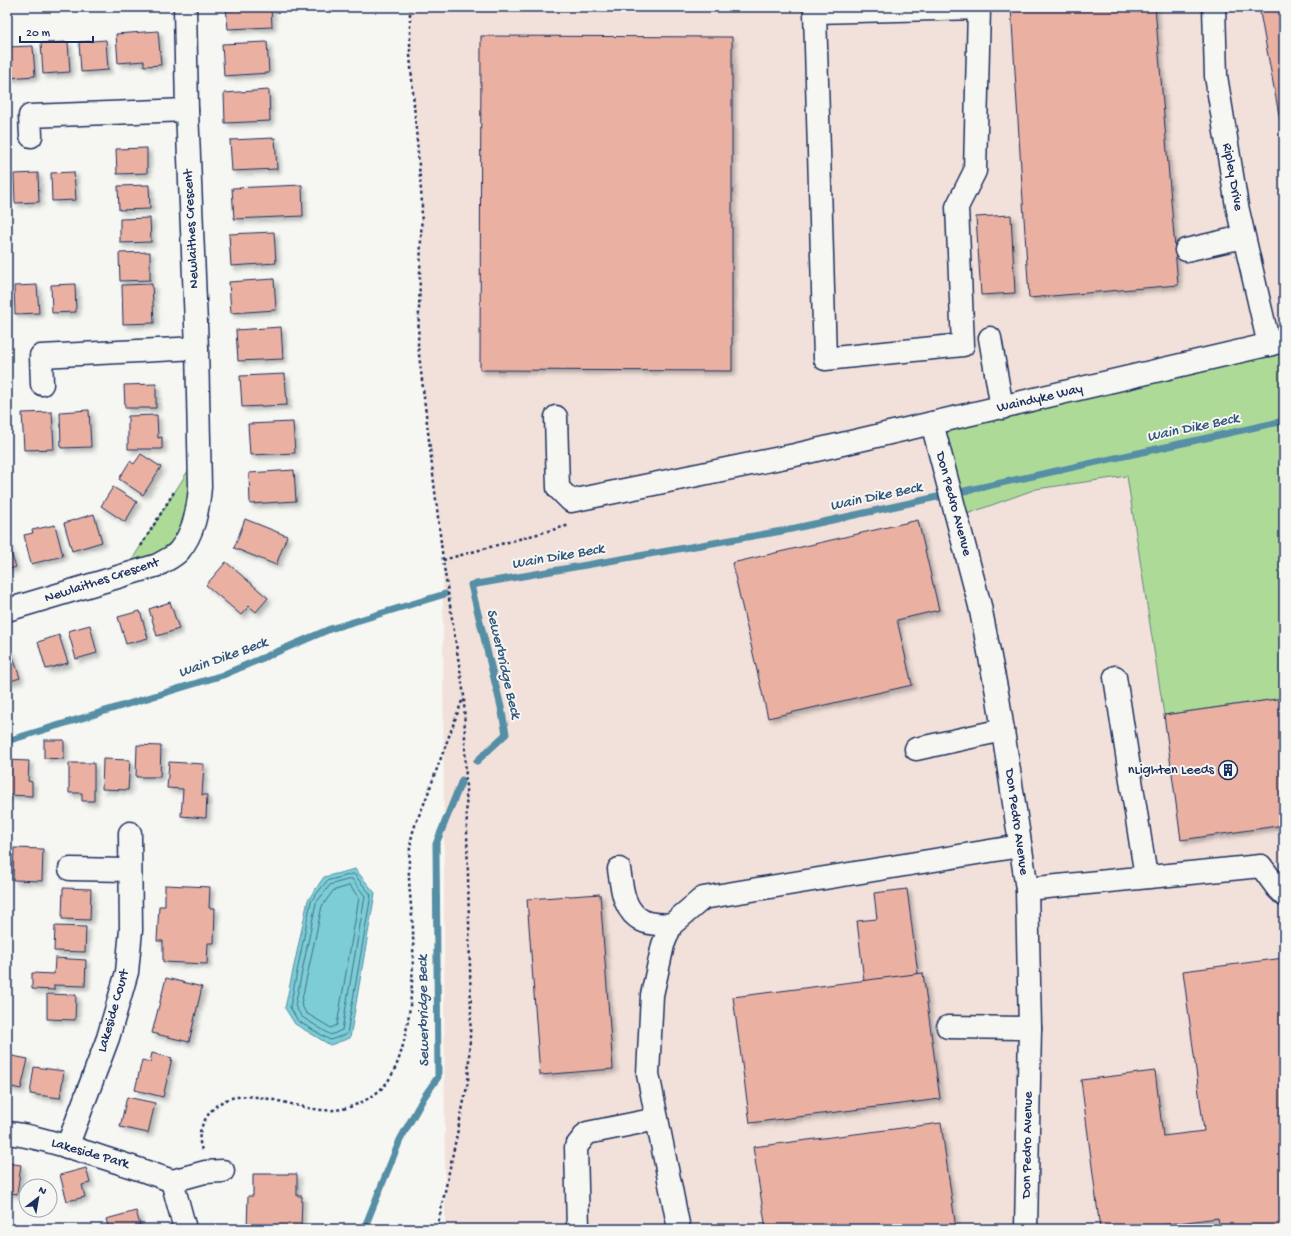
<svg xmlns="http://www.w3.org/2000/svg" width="1291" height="1236" font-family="'Gochi Hand',sans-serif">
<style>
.built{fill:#f2e1da}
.green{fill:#aeda98;stroke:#64847b}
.water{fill:#7ccdd4;stroke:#558ea5}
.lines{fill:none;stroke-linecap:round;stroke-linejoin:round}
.shore{stroke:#426e8d;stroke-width:1}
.stream{stroke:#558ea5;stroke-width:7}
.building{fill:#eab1a3;stroke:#1b2f5e;filter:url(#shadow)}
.minor-casing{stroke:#1b2f5e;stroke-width:25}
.path{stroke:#1b2f5e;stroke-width:2.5;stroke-dasharray:3 3;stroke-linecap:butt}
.minor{stroke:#f6f6f2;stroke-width:22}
.labels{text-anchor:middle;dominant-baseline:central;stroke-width:4;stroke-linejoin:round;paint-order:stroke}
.street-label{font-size:14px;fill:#1b2f5e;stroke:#f6f6f2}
.poi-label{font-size:14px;fill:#1b2f5e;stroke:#f6f6f2;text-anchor:end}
.water-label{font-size:15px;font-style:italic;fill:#33567c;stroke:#f6f6f2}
</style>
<defs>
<filter id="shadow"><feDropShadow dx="3.5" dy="3.5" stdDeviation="2" flood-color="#0004"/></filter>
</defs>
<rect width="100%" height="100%" fill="#f6f6f2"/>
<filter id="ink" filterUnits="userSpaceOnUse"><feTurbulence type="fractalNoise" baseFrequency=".025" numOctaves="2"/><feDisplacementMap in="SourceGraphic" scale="8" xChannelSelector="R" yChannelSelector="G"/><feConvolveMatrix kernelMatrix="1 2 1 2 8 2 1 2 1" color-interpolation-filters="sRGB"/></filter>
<g filter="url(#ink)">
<path class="built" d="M410,7H1284V1229H445L443,560L418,346L422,203L410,55Z"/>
<g class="green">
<path d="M1284,341V698L1164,715L1127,476L1036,489L956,518L932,423Z"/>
<path d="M198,455L178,552L121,577Z"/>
</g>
<path class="water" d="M355,869L375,893L350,1038L330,1045L295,1024L285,1008L308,900L324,877Z"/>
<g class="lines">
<g class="shore">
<path d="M354,874L371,895L347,1034L330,1040L298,1021L290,1007L311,901L327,881Z"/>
<path d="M352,879L365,896L342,1030L331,1035L302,1017L295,1006L316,903L330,885Z"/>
<path d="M350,886L359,898L337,1025L331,1028L306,1013L301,1004L322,906L333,891Z"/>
</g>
<g class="stream">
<path d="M7,741L223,675L330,629L445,594"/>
<path d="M477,761L506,734L501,707L471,585L782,531L1284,421"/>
<path d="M364,1229L400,1140L424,1097L438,1077L436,844L462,780"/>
</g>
</g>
<g class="building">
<path d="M226,7H271L272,27L228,29Z"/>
<path d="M1011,7H1155L1178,285L1029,298Z"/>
<path d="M1259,7H1284V119L1280,120Z"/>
<path d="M158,31L161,65L144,66V61L118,63L116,34Z"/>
<path d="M481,36L732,37V371L480,370Z"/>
<path d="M106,40L108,70L81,72L79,42Z"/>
<path d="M68,42L70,72L43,74L41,43Z"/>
<path d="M267,42L269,73L224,76L222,44Z"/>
<path d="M33,46L35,76L8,78L7,47Z"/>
<path d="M269,90L270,121L225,123L224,93Z"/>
<path d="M275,138L277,169L232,171L230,140Z"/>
<path d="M147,148V173L117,174L116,149Z"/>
<path d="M74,172L76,200L52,201L51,173Z"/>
<path d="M38,173L39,202L15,203L14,174Z"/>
<path d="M149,185L150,209L119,210L118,186Z"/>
<path d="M302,185L303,216L234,219L232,188Z"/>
<path d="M1011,215L1015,293L981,295L976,217Z"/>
<path d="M150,218L151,242L120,243V219Z"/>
<path d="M274,232L276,263L231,266L229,234Z"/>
<path d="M150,252V280L120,281L119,253Z"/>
<path d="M274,279L276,310L231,313L229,282Z"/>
<path d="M75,284L76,312L52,313L51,285Z"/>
<path d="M152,284L154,323L123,324L122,285Z"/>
<path d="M37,285L39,313L15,314L14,286Z"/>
<path d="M281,327L283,359L238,361L236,330Z"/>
<path d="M285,374L287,405L242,407L240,376Z"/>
<path d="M156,384V408H125L124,385Z"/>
<path d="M89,410L91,447L61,448L60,412Z"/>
<path d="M52,412L54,449L24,450L22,413Z"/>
<path d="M157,415L158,438L162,437V449H128V416Z"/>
<path d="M293,422L295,453L250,455L248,424Z"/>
<path d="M141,454L161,467L143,495L119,479L130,461L134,464Z"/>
<path d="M294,470L296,501L250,504L249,473Z"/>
<path d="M113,487L137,502L125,522L101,506Z"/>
<path d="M94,514L102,542L72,551L64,523Z"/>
<path d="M245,519L287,536L276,565L234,548Z"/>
<path d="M918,520L939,610L897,620L912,685L768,718L732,563Z"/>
<path d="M55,525L63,556L31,564L24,535L33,533L32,530Z"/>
<path d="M7,542L16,567L7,570Z"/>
<path d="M226,562L268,598L256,612L249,606L241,615L206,585Z"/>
<path d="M170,602L179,629L157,636L149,609Z"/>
<path d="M140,611L148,638L126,644L118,617Z"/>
<path d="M90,625L97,653L76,659L68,631Z"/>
<path d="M59,635L68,663L46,669L38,642Z"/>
<path d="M11,651L20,678L7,682V652Z"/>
<path d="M1284,698V825L1181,840L1164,715Z"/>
<path d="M44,740H64V759L44,758Z"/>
<path d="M137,745L161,746L160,777H136Z"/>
<path d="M103,759L130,760L128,790L102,789Z"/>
<path d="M7,760L29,761L28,781L32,782V796L7,795Z"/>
<path d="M169,762L204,764L202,795H207L206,818L181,816L183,789L167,788Z"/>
<path d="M69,763H94V801H82V793H69Z"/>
<path d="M14,848L43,849L42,881L13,880Z"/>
<path d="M165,885L210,887L209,908H215L214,943H208L207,964L163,962V941H157L159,906H165Z"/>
<path d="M63,888L91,889L90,920L62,919Z"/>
<path d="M907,889L918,974L864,981L857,921L877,919L874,893Z"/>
<path d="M600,894L613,1069L540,1075L527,899Z"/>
<path d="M55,926L86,927L85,952L54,951Z"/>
<path d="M55,958L86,960L85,986L54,985V990L32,989V973L54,974Z"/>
<path d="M1284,958V1229H1220L1218,1218L1131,1229H1100L1081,1080L1155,1071L1163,1136L1204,1131L1183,971Z"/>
<path d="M923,973L940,1099L750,1123L733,997Z"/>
<path d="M166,978L202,987L189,1042L152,1033Z"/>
<path d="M47,994L76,995L75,1020L47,1019Z"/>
<path d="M152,1053L172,1058L163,1097L135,1090L142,1060L150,1062Z"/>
<path d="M7,1055L28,1059L21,1089L7,1086Z"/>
<path d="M34,1067L64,1071L60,1098L30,1094Z"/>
<path d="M127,1097L155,1103L148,1133L120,1127Z"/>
<path d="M941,1123L956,1229H766L753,1147Z"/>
<path d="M7,1163L21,1165L17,1194L7,1192Z"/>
<path d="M86,1168L90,1183L82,1185L85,1197L67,1201L60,1175Z"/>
<path d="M253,1174H297V1196H302L301,1229H247L248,1196H253Z"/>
<path d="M136,1211L140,1225L134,1227V1229H109L106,1219Z"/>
</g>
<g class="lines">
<defs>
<g id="minor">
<path d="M1214,7L1216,76L1237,206L1269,345"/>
<path d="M979,8L815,12L825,359L963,345L957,207L975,171L979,8V7"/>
<path d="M31,136L30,116L187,110"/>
<path d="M1186,250L1243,237"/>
<path d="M990,338L1002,408"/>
<path d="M42,384L41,356L197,348"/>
<path d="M556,417L558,488L571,501L795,455L1284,341"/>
<path d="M932,423L980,606L998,698L1027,889L1030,1028L1026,1229"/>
<path d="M7,610L158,565C164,561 174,557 179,551C194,533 198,510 200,487L197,348L187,110L185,7"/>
<path d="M1115,677L1146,877"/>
<path d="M916,749L1003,730"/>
<path d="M70,869L129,870"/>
<path d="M619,869C622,888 623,911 643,921C650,925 663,924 671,925"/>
<path d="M1027,889L1261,866L1278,889L1284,895"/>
<path d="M948,1027L1030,1028"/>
<path d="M7,1133C31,1135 55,1143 79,1150C110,1160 141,1169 172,1181"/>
<path d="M67,1147L108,1038L127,972L131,930L130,833"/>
<path d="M185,1229L172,1181L205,1172L223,1171"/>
<path d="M578,1229L576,1147L587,1133L657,1119"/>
<path d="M679,1229L648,1074L652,995L663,945L671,925L703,898L1020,846"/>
</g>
</defs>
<use href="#minor" class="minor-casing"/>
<g class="path">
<path d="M410,7V55L422,203L418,346L443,560L464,696L471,1013L468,1082L437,1229"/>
<path d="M141,546L174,492"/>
<path d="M443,560L570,525"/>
<path d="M202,1150C198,1139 199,1130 205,1120C231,1071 295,1114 334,1110C350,1109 370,1100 382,1088C412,1059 414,969 413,929C411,900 406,870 411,841C413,826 422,810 427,796C439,763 451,731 463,698"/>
</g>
<use href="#minor" class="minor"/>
</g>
</g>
<defs>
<symbol id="building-ring" viewBox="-11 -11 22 22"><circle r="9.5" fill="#f6f6f2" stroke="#1b2f5e" stroke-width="1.5"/><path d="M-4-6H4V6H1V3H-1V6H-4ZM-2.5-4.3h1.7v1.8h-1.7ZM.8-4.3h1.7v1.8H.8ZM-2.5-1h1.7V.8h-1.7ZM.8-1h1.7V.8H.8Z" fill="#1b2f5e"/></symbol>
</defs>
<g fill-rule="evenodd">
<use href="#building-ring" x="1217" y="759" width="22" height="22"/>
</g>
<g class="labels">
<g class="street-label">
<text transform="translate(1232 177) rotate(80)">Ripley Drive</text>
<text transform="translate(192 229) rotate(-93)">Newlaithes Crescent</text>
<text transform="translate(1040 399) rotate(-13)">Waindyke Way</text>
<text transform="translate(953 504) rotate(75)">Don Pedro Avenue</text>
<text transform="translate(102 581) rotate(-18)">Newlaithes Crescent</text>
<text transform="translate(1016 822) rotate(82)">Don Pedro Avenue</text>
<text transform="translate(114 1011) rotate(-74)">Lakeside Court</text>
<text transform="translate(1028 1145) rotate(-89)">Don Pedro Avenue</text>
<text transform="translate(90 1154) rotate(16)">Lakeside Park</text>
</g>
<g class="poi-label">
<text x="1214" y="770">nLighten Leeds</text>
</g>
<g class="water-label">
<text transform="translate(1193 428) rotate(-12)">Wain Dike Beck</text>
<text transform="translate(876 497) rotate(-12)">Wain Dike Beck</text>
<text transform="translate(558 557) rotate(-10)">Wain Dike Beck</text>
<text transform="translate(223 658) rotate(-20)">Wain Dike Beck</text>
<text transform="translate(503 664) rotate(77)">Sewerbridge Beck</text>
<text transform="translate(424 1011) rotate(-91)">Sewerbridge Beck</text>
</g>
</g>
<rect width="1291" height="1236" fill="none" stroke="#f6f6f2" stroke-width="24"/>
<rect x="12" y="12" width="1267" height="1212" fill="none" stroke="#1b2f5e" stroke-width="1.5" filter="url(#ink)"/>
<g transform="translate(38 1198) rotate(31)"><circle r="19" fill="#f6f6f2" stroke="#9ea6b7"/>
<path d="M0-3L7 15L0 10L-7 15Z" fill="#1b2f5e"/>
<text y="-6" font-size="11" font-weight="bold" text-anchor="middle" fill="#1b2f5e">N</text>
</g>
<path d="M20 36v6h73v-6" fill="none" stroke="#1b2f5e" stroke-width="2"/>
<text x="26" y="36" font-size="12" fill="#1b2f5e" stroke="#f6f6f2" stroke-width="3" paint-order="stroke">20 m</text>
</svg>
